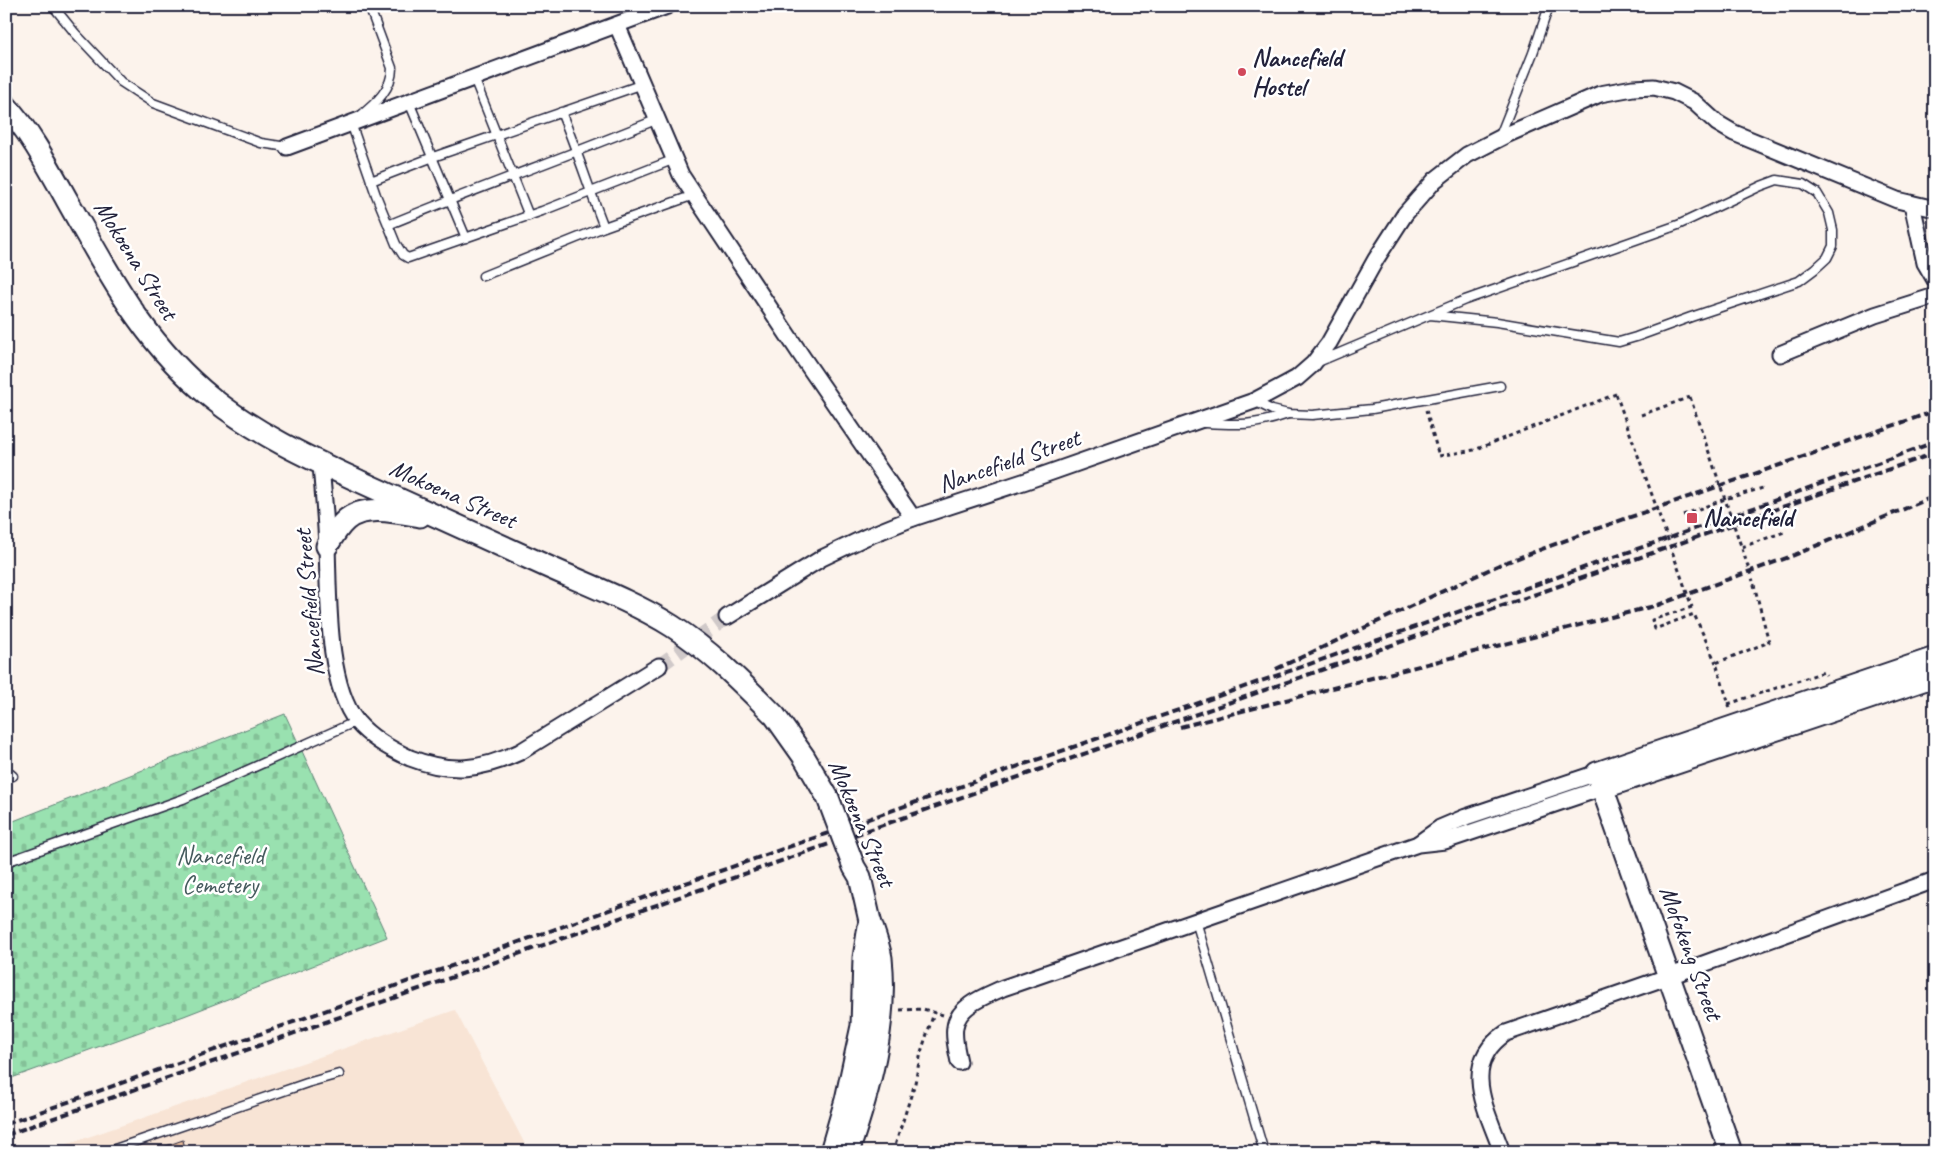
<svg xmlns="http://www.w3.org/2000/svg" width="1941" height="1158" font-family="Caveat,sans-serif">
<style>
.built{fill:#f8e4d5}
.cemetery{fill:url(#cemetery-stones);stroke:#5e8276}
.building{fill:url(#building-back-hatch);stroke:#22223b}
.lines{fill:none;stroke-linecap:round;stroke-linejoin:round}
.street-tunnel{stroke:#d0c9c9;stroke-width:15;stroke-dasharray:15 8;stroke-linecap:butt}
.lane-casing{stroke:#22223b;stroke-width:11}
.street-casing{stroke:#22223b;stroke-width:19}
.secondary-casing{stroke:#22223b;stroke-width:25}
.path{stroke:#22223b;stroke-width:3;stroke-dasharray:4 4;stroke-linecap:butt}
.lane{stroke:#fff;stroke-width:8}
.street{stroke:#fff;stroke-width:15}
.secondary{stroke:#fff;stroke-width:21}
.rail{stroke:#22223b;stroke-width:4;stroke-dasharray:8 4;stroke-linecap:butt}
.secondary-bridge-casing{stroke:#22223b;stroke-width:25;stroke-linecap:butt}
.path-bridge{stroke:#22223b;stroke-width:3;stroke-dasharray:4 4;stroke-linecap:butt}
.secondary-bridge{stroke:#fff;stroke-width:21}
.poi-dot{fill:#d1495b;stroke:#fff;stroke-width:2}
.labels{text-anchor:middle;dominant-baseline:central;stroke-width:5;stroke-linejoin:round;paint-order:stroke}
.poi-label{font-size:25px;font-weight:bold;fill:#22223b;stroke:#fff;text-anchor:start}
.street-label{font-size:25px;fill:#22223b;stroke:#fff}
.park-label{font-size:25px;fill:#465b5e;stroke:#fff}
</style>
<defs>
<pattern id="cemetery-stones" width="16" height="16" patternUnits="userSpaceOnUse" patternTransform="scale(1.25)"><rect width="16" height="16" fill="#99e1b0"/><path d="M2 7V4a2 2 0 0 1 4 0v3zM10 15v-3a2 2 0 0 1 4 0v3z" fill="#84c198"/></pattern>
<pattern id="building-back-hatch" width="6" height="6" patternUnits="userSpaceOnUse" patternTransform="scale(1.25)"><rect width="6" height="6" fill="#f0c29f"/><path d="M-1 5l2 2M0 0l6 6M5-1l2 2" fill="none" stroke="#cea68a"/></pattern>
</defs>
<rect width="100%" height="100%" fill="#fcf3ec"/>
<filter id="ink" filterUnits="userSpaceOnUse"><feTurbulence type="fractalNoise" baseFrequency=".02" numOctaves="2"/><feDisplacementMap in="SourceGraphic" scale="10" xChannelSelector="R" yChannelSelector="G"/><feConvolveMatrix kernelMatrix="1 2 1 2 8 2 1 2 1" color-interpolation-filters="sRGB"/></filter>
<g filter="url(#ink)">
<path class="built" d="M455,1010L529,1152H45Z"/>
<path class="cemetery" d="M285,714L387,937L184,1016L6,1080V824Z"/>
<path class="building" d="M183,1140L186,1152H149Z"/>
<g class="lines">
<path class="street-tunnel" d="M659,666L727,617"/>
<defs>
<g id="lane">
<path d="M53,6L75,33L121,82L153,103L261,143L287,147"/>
<path d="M474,78L529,216"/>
<path d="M409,102L466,238"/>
<path d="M561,112C577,150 589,189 604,227"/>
<path d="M360,116C376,103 392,89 392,68L369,6"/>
<path d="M351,123L376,195L396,244L403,255L408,258L542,211L675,159"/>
<path d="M1499,138L1533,53L1549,6"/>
<path d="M371,181L433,157L643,84"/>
<path d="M388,225C477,188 568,156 658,119"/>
<path d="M483,276L604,227L694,195"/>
<path d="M1318,362L1465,300L1678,225L1761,186L1777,180L1803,184L1817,193L1829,213L1833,230V246L1827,258L1815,269L1799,281L1691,317L1636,337L1619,342L1497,322L1430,315"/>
<path d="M1254,401L1272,410L1288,414L1312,415L1372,409L1500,386"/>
<path d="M1204,423C1239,425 1254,426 1288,414"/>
<path d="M6,770L13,776"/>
<path d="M6,862L183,799L357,721"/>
<path d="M1196,921L1264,1152"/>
<path d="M106,1152L307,1083L339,1074"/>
</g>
<g id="street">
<path d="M617,25L681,175L803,358L913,518"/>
<path d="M287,147L667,6"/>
<path d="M1912,204L1925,263L1935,280"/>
<path d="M1780,354L1875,315L1935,296"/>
<path d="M321,464C323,492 326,519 327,547C329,595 326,683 357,722C370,737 392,750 410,758C451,774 481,770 520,752L659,666"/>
<path d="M727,617L822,558L866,537L913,518L1026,481L1254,401L1297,378L1313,364L1329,343L1376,259L1405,214L1435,180L1467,155L1506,135L1600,94L1633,88L1654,87L1674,92L1694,102L1717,123L1734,133L1897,200L1935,209"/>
<path d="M1419,843L1440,828L1466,817L1597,773"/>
<path d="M959,1062C957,1051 953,1038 955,1027C958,1005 986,996 1003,988L1418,844L1445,841L1602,788"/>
<path d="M1502,1152C1487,1110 1459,1064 1506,1033L1670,976L1935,880"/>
</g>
<g id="secondary">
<path d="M6,106C31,133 49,168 67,200C109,274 144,344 213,399C257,434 307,457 359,481C420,509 482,537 544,565C586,584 632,601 672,626C711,651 743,684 775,716"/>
<path d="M327,546C332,537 338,527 346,520C364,504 398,512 420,516"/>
<path d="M1602,788L1935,676"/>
<path d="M831,1152L846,1100L862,1026L864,958L869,926"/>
<path d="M848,1152C869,1091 888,1023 881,958C879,946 874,933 870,921"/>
<path d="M1731,1152L1597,773L1935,658"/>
</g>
</defs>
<use href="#lane" class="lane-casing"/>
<use href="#street" class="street-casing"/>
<use href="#secondary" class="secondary-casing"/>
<g class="path">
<path d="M1426,410L1439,456L1474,450L1616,394"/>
<path d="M1641,415L1690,397"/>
<path d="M1683,515L1725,499L1763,488"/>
<path d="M1742,547L1787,531"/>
<path d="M1692,607L1652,620L1655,629L1694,614L1716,663"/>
<path d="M1728,704L1824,672L1826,675"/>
<path d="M1730,708L1716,663L1769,642L1753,581"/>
<path d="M900,1010L923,1009L943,1015"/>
<path d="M893,1152L915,1083L921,1052L934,1013"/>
</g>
<use href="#lane" class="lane"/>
<use href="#street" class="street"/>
<use href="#secondary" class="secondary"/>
<g class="rail">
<path d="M1276,669L1499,565L1596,529L1935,411"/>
<path d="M1180,727L1658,605L1792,556L1935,496"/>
<path d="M6,1124L626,904L1751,509L1935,442"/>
<path d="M6,1135L1935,453"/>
</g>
<defs>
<path id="secondary-bridge" d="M775,716L804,757L828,798L854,867L860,877L870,921"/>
</defs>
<use href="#secondary-bridge" class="secondary-bridge-casing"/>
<g class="path-bridge">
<path d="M1616,394L1692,607"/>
<path d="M1690,397L1753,581"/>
</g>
<use href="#secondary-bridge" class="secondary-bridge"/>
</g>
</g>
<g class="poi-dot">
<circle cx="1242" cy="72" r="5"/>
<rect x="1686" y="512" width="12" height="12" rx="2.5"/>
</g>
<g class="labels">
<g class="poi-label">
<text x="1252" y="58">Nancefield<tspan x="1252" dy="29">Hostel</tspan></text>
<text x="1703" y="518">Nancefield</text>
</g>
<g class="street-label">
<text transform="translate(136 260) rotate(58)">Mokoena Street</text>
<text transform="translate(1009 461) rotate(-19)">Nancefield Street</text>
<text transform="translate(453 494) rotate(24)">Mokoena Street</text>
<text transform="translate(309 603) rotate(-95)">Nancefield Street</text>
<text transform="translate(862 823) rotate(67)">Mokoena Street</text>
<text transform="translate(1691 953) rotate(70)">Mofokeng Street</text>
</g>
<g class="park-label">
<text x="220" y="856">Nancefield<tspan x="220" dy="29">Cemetery</tspan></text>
</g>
</g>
<rect width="1941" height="1158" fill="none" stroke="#fff" stroke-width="25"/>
<rect x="12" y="12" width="1916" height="1133" fill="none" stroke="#22223b" stroke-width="2" filter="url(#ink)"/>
</svg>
